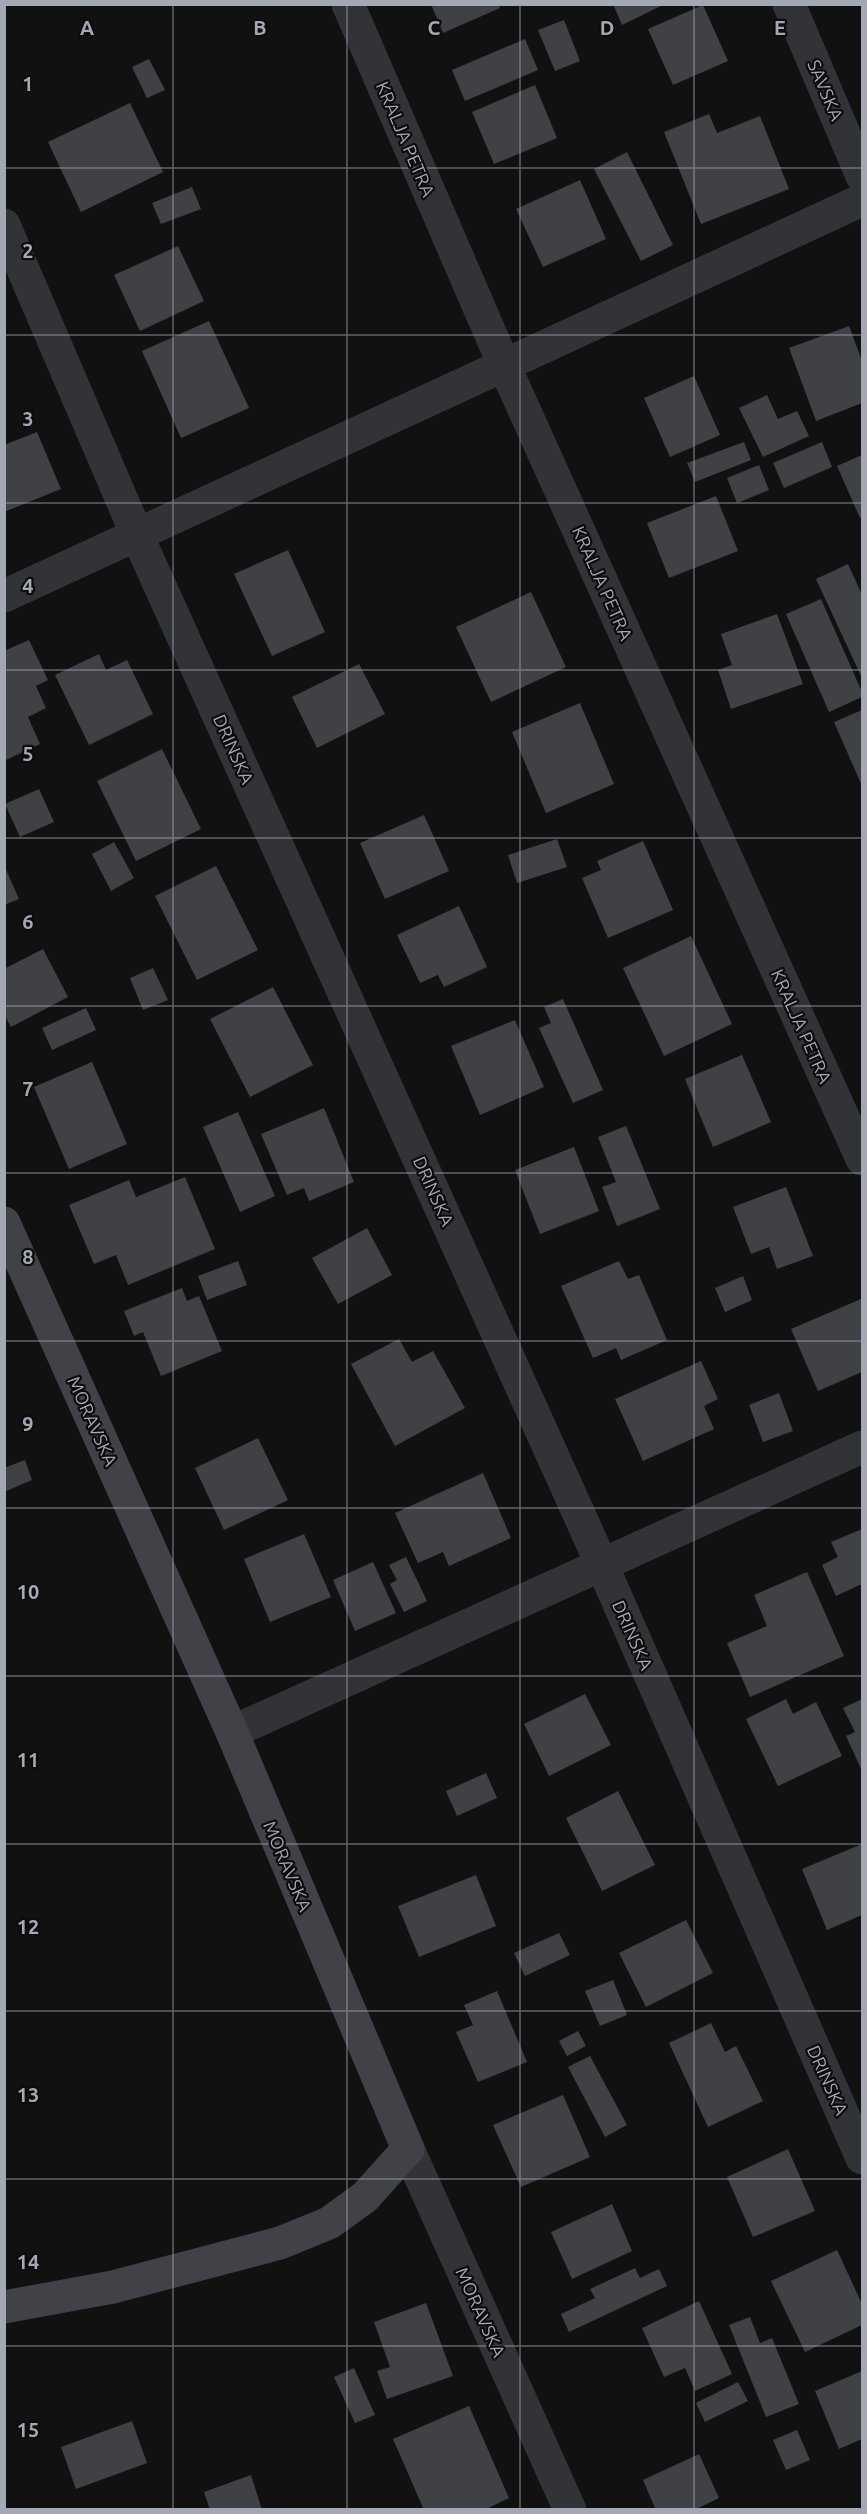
<svg xmlns="http://www.w3.org/2000/svg" width="867" height="2514" font-family="Ubuntu,sans-serif">
<style>
.building{fill:#404145}
.lines{fill:none;stroke-linecap:round;stroke-linejoin:round}
.street{stroke:#323337;stroke-width:33}
.secondary{stroke:#404247;stroke-width:33}
.grid{fill:none;stroke:#a3a8b2;stroke-width:1.5;stroke-opacity:0.55}
.labels{text-anchor:middle;dominant-baseline:central;stroke-width:4.5;stroke-linejoin:round;paint-order:stroke}
.street-label{font-size:18px;fill:#a3a8b2;stroke:#0c0c0d}
.grid-label{font-size:20px;text-anchor:middle;font-weight:bold;fill:#a3a8b2;stroke:#0c0c0d;stroke-width:4.5;stroke-linejoin:round;paint-order:stroke}
</style>
<rect width="100%" height="100%" fill="#111112"/>
<g class="building">
<path d="M431,4H498L500,8L443,33Z"/>
<path d="M613,4H665L622,25Z"/>
<path d="M703,5L728,61L673,85L648,29Z"/>
<path d="M564,20L580,61L555,71L538,30Z"/>
<path d="M525,39L538,70L465,101L452,70Z"/>
<path d="M149,59L165,90L147,98L132,67Z"/>
<path d="M535,85L557,138L494,164L472,112Z"/>
<path d="M130,103L163,172L81,212L48,142Z"/>
<path d="M709,114L717,133L760,116L789,189L701,224L664,132Z"/>
<path d="M627,152L673,245L641,261L594,169Z"/>
<path d="M580,180L606,239L543,267L516,209Z"/>
<path d="M192,187L201,209L161,224L152,203Z"/>
<path d="M178,246L204,301L140,331L114,275Z"/>
<path d="M209,321L249,408L181,438L142,351Z"/>
<path d="M849,326L862,361V403L816,421L789,348Z"/>
<path d="M694,376L720,435L670,457L644,398Z"/>
<path d="M767,395L778,419L797,411L809,436L763,457L739,408Z"/>
<path d="M37,432L61,489L4,512V445Z"/>
<path d="M744,442L751,460L695,482L687,463Z"/>
<path d="M822,442L832,467L784,488L773,463Z"/>
<path d="M862,455V516L860,518L837,466Z"/>
<path d="M759,465L769,490L737,503L727,478Z"/>
<path d="M716,496L738,551L669,578L647,523Z"/>
<path d="M288,550L325,632L272,656L234,574Z"/>
<path d="M848,564L862,595V678L816,579Z"/>
<path d="M531,592L566,667L491,702L456,627Z"/>
<path d="M821,599L862,692V697L829,712L786,614Z"/>
<path d="M777,614L803,684L731,709L718,670L732,665L721,634Z"/>
<path d="M29,640L48,680L36,686L46,708L28,717L40,744L4,761V651Z"/>
<path d="M99,654L106,670L127,660L153,714L89,745L55,675Z"/>
<path d="M359,664L385,714L317,748L292,697Z"/>
<path d="M580,703L614,784L546,813L512,732Z"/>
<path d="M862,710V786L834,722Z"/>
<path d="M162,749L201,829L136,861L97,781Z"/>
<path d="M39,789L54,822L20,837L5,804Z"/>
<path d="M424,815L449,871L385,899L360,843Z"/>
<path d="M557,839L567,867L517,883L508,855Z"/>
<path d="M643,841L673,910L608,938L582,878L601,870L597,861Z"/>
<path d="M114,842L134,878L111,891L92,854Z"/>
<path d="M4,865L19,899L4,905Z"/>
<path d="M216,866L258,950L197,980L155,896Z"/>
<path d="M459,906L487,967L444,987L438,975L420,983L397,935Z"/>
<path d="M691,936L732,1024L664,1056L623,968Z"/>
<path d="M43,949L68,997L11,1027L4,1014V969Z"/>
<path d="M153,968L168,1000L143,1010L130,978Z"/>
<path d="M273,987L313,1065L250,1097L210,1019Z"/>
<path d="M563,999L603,1090L573,1103L539,1028L551,1023L544,1007Z"/>
<path d="M86,1008L96,1030L52,1050L42,1028Z"/>
<path d="M515,1020L544,1087L480,1115L451,1046Z"/>
<path d="M742,1055L771,1122L713,1147L685,1079Z"/>
<path d="M92,1062L127,1144L69,1169L34,1087Z"/>
<path d="M324,1108L354,1182L309,1201L304,1188L287,1195L261,1134Z"/>
<path d="M238,1112L275,1196L240,1212L203,1127Z"/>
<path d="M626,1126L660,1209L617,1226L602,1187L616,1182L598,1137Z"/>
<path d="M574,1147L599,1211L540,1234L515,1170Z"/>
<path d="M185,1177L215,1249L128,1285L116,1255L94,1264L69,1205L129,1180L136,1197Z"/>
<path d="M786,1187L813,1256L777,1269L769,1247L751,1254L733,1207Z"/>
<path d="M367,1228L392,1275L338,1304L312,1258Z"/>
<path d="M238,1261L247,1285L207,1300L198,1276Z"/>
<path d="M619,1261L628,1279L639,1275L667,1340L621,1360L616,1348L593,1358L561,1286Z"/>
<path d="M743,1276L752,1300L725,1312L715,1288Z"/>
<path d="M182,1288L187,1301L199,1296L222,1351L161,1376L143,1332L134,1336L124,1311Z"/>
<path d="M861,1299L862,1372L818,1391L791,1329Z"/>
<path d="M399,1339L412,1362L433,1351L465,1408L395,1446L351,1364Z"/>
<path d="M701,1361L718,1399L704,1406L714,1429L643,1461L615,1399Z"/>
<path d="M779,1393L793,1431L763,1442L749,1405Z"/>
<path d="M258,1438L288,1500L224,1530L195,1468Z"/>
<path d="M25,1460L32,1480L4,1492V1468Z"/>
<path d="M483,1473L511,1538L449,1566L443,1552L418,1563L395,1513Z"/>
<path d="M862,1529V1584L836,1596L822,1565L838,1557L831,1542Z"/>
<path d="M304,1534L331,1597L270,1622L244,1559Z"/>
<path d="M406,1557L427,1601L404,1612L390,1584L397,1580L389,1565Z"/>
<path d="M373,1562L396,1613L355,1631L333,1580Z"/>
<path d="M807,1572L844,1656L750,1697L727,1643L767,1626L754,1595Z"/>
<path d="M585,1694L611,1745L549,1776L524,1724Z"/>
<path d="M786,1699L793,1714L816,1702L842,1756L778,1786L746,1719Z"/>
<path d="M862,1699V1771L846,1736L855,1732L843,1708Z"/>
<path d="M486,1773L497,1798L457,1816L446,1791Z"/>
<path d="M618,1791L655,1865L602,1891L566,1818Z"/>
<path d="M862,1844V1915L827,1930L802,1869Z"/>
<path d="M476,1875L496,1926L419,1957L398,1906Z"/>
<path d="M686,1920L713,1973L646,2007L619,1953Z"/>
<path d="M559,1933L570,1955L525,1976L514,1953Z"/>
<path d="M613,1980L627,2015L600,2026L585,1991Z"/>
<path d="M497,1991L527,2062L478,2082L456,2032L473,2025L464,2005Z"/>
<path d="M711,2023L725,2052L736,2046L763,2101L708,2127L669,2043Z"/>
<path d="M578,2031L586,2046L567,2056L559,2041Z"/>
<path d="M590,2056L627,2125L605,2137L568,2067Z"/>
<path d="M563,2095L590,2157L521,2187L493,2125Z"/>
<path d="M788,2149L815,2211L753,2237L727,2177Z"/>
<path d="M612,2204L632,2251L572,2279L551,2232Z"/>
<path d="M837,2250L862,2304V2325L805,2352L771,2281Z"/>
<path d="M635,2268L640,2278L659,2269L667,2286L569,2332L561,2314L595,2298L590,2289Z"/>
<path d="M699,2301L732,2374L695,2391L685,2368L664,2377L642,2328Z"/>
<path d="M426,2303L453,2376L387,2399L377,2371L390,2367L374,2322Z"/>
<path d="M750,2317L760,2343L772,2338L799,2404L766,2417L729,2325Z"/>
<path d="M354,2368L375,2415L355,2423L334,2377Z"/>
<path d="M862,2371V2439L839,2449L815,2391Z"/>
<path d="M738,2382L748,2401L705,2422L696,2403Z"/>
<path d="M469,2406L509,2498L484,2510H424L393,2439Z"/>
<path d="M132,2421L147,2463L76,2489L61,2447Z"/>
<path d="M797,2430L810,2460L786,2470L773,2440Z"/>
<path d="M699,2454L719,2498L694,2510H656L643,2480Z"/>
<path d="M251,2475L262,2510H210L204,2492Z"/>
</g>
<g class="lines">
<g class="street">
<path d="M348,4L504,365L862,1159"/>
<path d="M789,4L862,176"/>
<path d="M4,225L137,535L602,1565L862,2158"/>
<path d="M4,596L862,200"/>
<path d="M232,1732L862,1447"/>
<path d="M408,2149L570,2510"/>
</g>
<path class="secondary" d="M4,1223L232,1732L408,2149L365,2197L329,2223L280,2243L113,2287L4,2307"/>
</g>
<path class="grid" d="M173,4V2510M347,4V2510M520,4V2510M694,4V2510M4,168H862M4,335H862M4,503H862M4,670H862M4,838H862M4,1006H862M4,1173H862M4,1341H862M4,1508H862M4,1676H862M4,1844H862M4,2011H862M4,2179H862M4,2346H862"/>
<g class="labels">
<g class="street-label">
<text transform="translate(826 90) rotate(67)">SAVSKA</text>
<text transform="translate(406 139) rotate(67)">KRALJA PETRA</text>
<text transform="translate(603 583) rotate(66)">KRALJA PETRA</text>
<text transform="translate(234 749) rotate(66)">DRINSKA</text>
<text transform="translate(802 1026) rotate(66)">KRALJA PETRA</text>
<text transform="translate(434 1191) rotate(66)">DRINSKA</text>
<text transform="translate(93 1421) rotate(66)">MORAVSKA</text>
<text transform="translate(633 1635) rotate(66)">DRINSKA</text>
<text transform="translate(288 1866) rotate(67)">MORAVSKA</text>
<text transform="translate(828 2080) rotate(66)">DRINSKA</text>
<text transform="translate(481 2312) rotate(66)">MORAVSKA</text>
</g>
</g>
<g class="grid-label">
<text x="87" y="35">A</text>
<text x="260" y="35">B</text>
<text x="434" y="35">C</text>
<text x="607" y="35">D</text>
<text x="780" y="35">E</text>
<text x="28" y="91">1</text>
<text x="28" y="258">2</text>
<text x="28" y="426">3</text>
<text x="28" y="593">4</text>
<text x="28" y="761">5</text>
<text x="28" y="929">6</text>
<text x="28" y="1096">7</text>
<text x="28" y="1264">8</text>
<text x="28" y="1431">9</text>
<text x="28" y="1599">10</text>
<text x="28" y="1767">11</text>
<text x="28" y="1934">12</text>
<text x="28" y="2102">13</text>
<text x="28" y="2269">14</text>
<text x="28" y="2437">15</text>
</g>
<rect width="867" height="2514" fill="none" stroke="#a3a8b2" stroke-width="12"/>
</svg>
